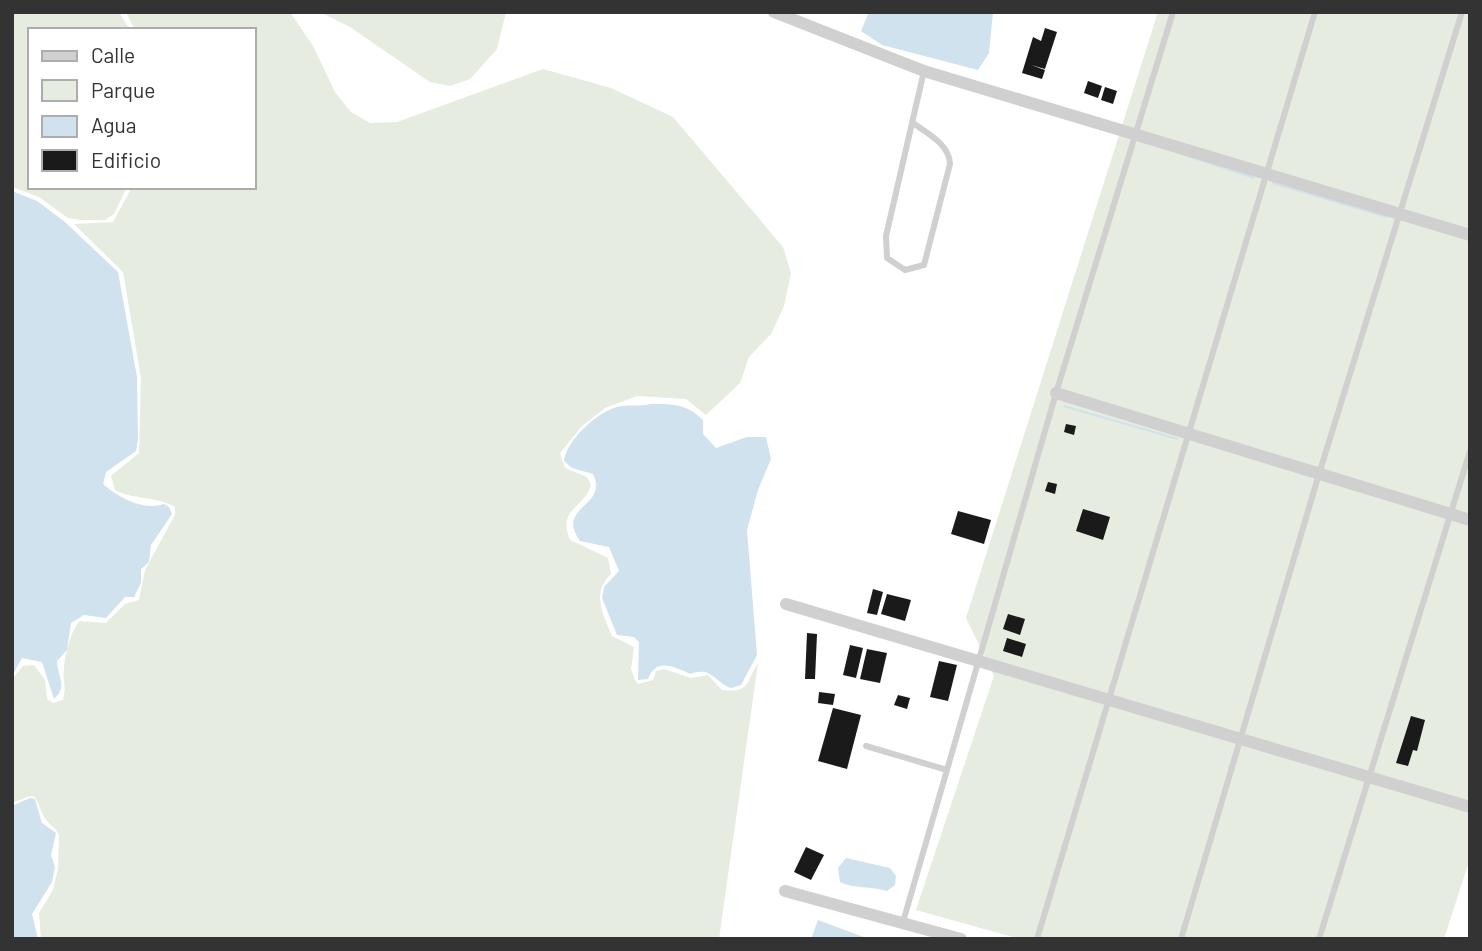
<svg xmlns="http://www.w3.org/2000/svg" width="1482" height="951" font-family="Barlow,sans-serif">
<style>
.green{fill:#e6ecdf}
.water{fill:#cfe2ee}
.building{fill:#1a1a1a}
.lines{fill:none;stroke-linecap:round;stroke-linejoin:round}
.lane{stroke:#d0d0d0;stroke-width:6}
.street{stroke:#d0d0d0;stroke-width:12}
</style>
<rect width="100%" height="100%" fill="#fff"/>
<g class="green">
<path d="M12,12H119L130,30H30V187H127L114,214L105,220H81L68,218L39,197L12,187Z"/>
<path d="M126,12H290L313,46L335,92L351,112L370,123L397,122L543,69L611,88L673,117L783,247L791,273L784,306L771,334L749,357L740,383L706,415L686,399L637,396L605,408L582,426L560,453L565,468L587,477L591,485C583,510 557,508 570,540L608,558L611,574C591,593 603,614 612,636L634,647L631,669L635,680L638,684L653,680L656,671L664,669L691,678L708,675L722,690C750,693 745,684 758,663L719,939H41L39,913L53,890L58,869L59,835C56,827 48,824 44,817C32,791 39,793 12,803V679L23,666L34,665L45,680L47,699L53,703L63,700C67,686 62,679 64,668C65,654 71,630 80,621L106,623L125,604L139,600L145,570L175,515V507C156,496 134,500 115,490L111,476L139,453L141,378L123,272L74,224L113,222L132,187H254V30H135Z"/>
<path d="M320,12H506L497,49L470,79L450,86L430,82L350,27Z"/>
<path d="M1158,12H1470V858L1444,939H1020L916,910L994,676L966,618Z"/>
</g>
<g class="water">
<path d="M869,12H993L989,53L978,70L882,45L861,31Z"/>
<path d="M1145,143L1255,176L1254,179Z"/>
<path d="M1272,182L1388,216L1387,218L1272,184Z"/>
<path d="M12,191L37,201L65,222L118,272L137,377L138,440L136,451L106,472L103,484C119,498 144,511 164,504L169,507L172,514L151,545L149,562L141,569V583L134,597H125L106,618L84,615L71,623L67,650L57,661C58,679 68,686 54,699L42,662L22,658L12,676Z"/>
<path d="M651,404C673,404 687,404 703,420V434L716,448L747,437H766L771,459L758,490L747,530L757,655L741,685L731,688C713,681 712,666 690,674C673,666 656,658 648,679L638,680L639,642L634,637L617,635L602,598L604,587L619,571L609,547L580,541C555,505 609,508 593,474L572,468L564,461C566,441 597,412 617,407C628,404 640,407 651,404Z"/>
<path d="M1064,405L1178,438V440L1063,407Z"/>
<path d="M30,798L35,799L42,823L56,833L51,855L55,867L52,882L32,914L38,939H12V806Z"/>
<path d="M846,858L890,868L896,876L895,885L887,891C871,886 854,889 840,882L838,868Z"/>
<path d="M818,920L869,939H811Z"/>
</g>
<g class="building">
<path d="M1045,28L1057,32L1045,69L1031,65L1045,70L1042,79L1022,73L1033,37L1041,41Z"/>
<path d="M1088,81L1102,86L1098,98L1084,93Z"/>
<path d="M1105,87L1117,91L1113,104L1101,100Z"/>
<path d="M1066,424L1076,426L1074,435L1064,432Z"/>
<path d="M1048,482L1057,484L1055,494L1045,491Z"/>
<path d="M1083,509L1110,517L1103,540L1076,531Z"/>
<path d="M958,511L991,520L984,544L951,534Z"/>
<path d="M873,589L883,592L877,615L867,613Z"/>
<path d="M887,594L911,600L905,621L881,614Z"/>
<path d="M1008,614L1025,619L1020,635L1003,629Z"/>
<path d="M807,633L817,634L815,679H805Z"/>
<path d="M1007,638L1026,644L1022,657L1003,651Z"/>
<path d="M850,645L863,648L856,678L843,675Z"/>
<path d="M867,649L887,653L880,683L860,679Z"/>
<path d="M939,661L957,665L948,701L930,697Z"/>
<path d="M819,692L835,694L833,705L818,703Z"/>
<path d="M898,695L910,698L907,709L894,705Z"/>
<path d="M833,708L861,715L847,769L818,761Z"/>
<path d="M1411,716L1425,720L1417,751L1413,750L1408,766L1396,763Z"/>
<path d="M806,847L824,855L811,880L794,872Z"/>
</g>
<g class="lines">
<g class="lane">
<path d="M913,123C927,133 950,145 950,164L924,265L905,270L887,258L886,236L924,71"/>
<path d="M866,746L947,770"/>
<path d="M903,922L1056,393L1173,12"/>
<path d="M1037,939L1315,12"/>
<path d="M1181,939L1319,474L1462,12"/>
<path d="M1319,939L1470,451"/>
</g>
<g class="street">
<path d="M774,12L924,71L1470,235"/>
<path d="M1056,393L1470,520"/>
<path d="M786,604L1470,807"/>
<path d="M785,891L961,939"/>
</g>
</g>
<rect width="1482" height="951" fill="none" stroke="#333333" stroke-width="28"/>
<rect x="28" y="28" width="228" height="161" fill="#ffffff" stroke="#adadad" stroke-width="2"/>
<rect x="42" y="51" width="35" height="10" fill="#d0d0d0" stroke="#adadad" stroke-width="2"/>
<text x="91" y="63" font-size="21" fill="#333333">Calle</text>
<rect x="42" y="80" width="35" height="21" fill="#e6ecdf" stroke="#adadad" stroke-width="2"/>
<text x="91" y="98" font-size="21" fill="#333333">Parque</text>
<rect x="42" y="116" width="35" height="21" fill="#cfe2ee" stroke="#adadad" stroke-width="2"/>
<text x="91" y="133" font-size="21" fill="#333333">Agua</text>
<rect x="42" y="150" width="35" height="21" fill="#1a1a1a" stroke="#adadad" stroke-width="2"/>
<text x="91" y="168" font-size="21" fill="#333333">Edificio</text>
</svg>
